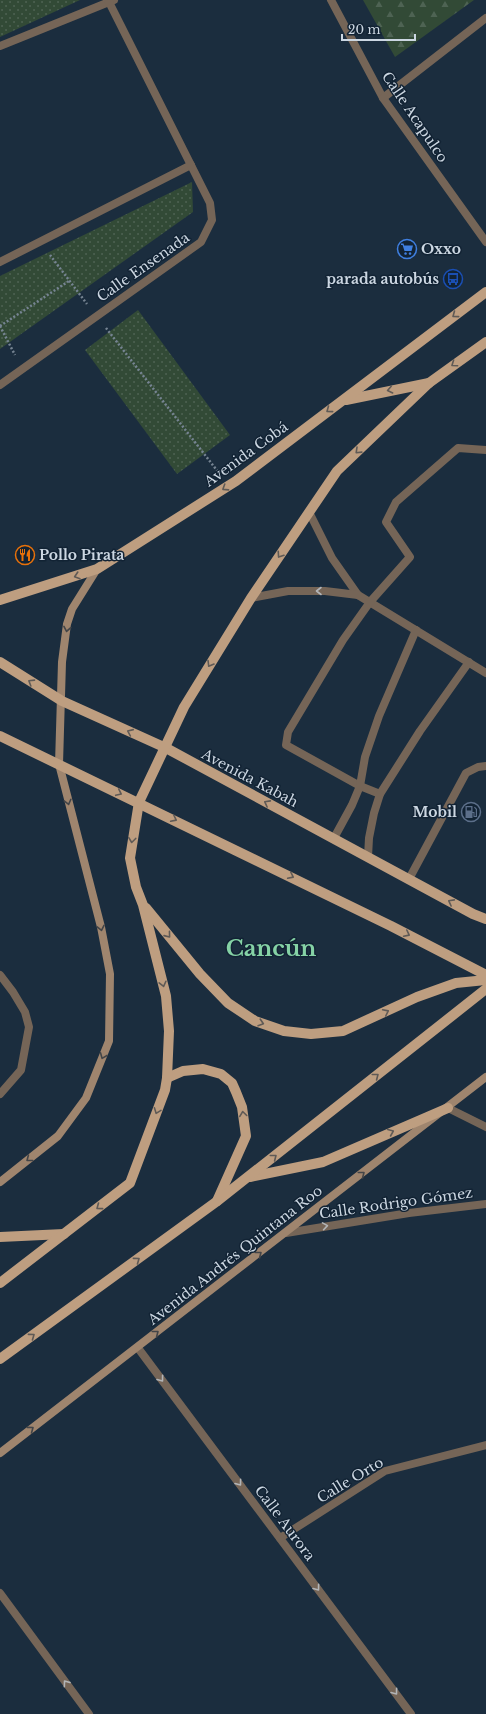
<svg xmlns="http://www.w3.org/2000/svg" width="486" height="1714" font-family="'Libre Baskerville',serif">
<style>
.grass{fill:url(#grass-dots)}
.forest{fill:url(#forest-firs)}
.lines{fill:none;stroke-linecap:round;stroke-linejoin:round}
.path{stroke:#768492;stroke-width:2.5;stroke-dasharray:2 2;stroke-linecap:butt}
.lane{stroke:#756557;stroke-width:8}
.street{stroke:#756557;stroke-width:8}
.secondary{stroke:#9f856e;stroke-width:8}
.primary{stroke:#be9e80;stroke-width:10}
.oneway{stroke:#5f5a56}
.oneway2{stroke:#b2b5b8}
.oneway3{stroke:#434548}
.labels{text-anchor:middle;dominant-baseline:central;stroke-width:3;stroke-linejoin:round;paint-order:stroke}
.street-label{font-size:14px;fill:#ccd7e2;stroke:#122334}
.poi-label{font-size:14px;font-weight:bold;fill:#ccd7e2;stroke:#122334;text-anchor:start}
.town-label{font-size:22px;font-weight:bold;fill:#85d2a5;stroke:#122334}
</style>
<defs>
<pattern id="grass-dots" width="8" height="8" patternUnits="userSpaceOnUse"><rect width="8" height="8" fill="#324a36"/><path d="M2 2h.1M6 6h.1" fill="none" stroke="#4e6353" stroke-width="1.8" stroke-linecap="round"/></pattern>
<pattern id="forest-firs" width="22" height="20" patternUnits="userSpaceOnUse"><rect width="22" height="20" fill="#324a36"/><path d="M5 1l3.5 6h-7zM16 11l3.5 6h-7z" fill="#4e6353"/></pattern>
</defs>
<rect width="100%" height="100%" fill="#1b2d3e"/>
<g class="grass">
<path d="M0,0H80L0,37Z"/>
<path d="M192,182L193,212L0,349V276Z"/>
<path d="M138,310L230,435L177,474L85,350Z"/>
</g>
<path class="forest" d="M363,0H474L395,57Z"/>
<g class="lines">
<g class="path">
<path d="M50,255L87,304"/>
<path d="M0,326L69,281"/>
<path d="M0,326L15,355"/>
<path d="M106,328L219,473"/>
</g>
<g class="lane">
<path d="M309,512L332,558L358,595"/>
<path d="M251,598L288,591H325L358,595L486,673"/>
<path d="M380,794L360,786L286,745L288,732L343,640L370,602L410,557L386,522L396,502L458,448L486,450"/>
<path d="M334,838L352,805L360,786L365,757L379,716L416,630"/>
<path d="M368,857L369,838L374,813L380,794L420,731L469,662"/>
<path d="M409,879L466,773L478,767L486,766"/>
<path d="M0,975L13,992L25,1012L29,1027L21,1070L0,1094"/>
</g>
<g class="street">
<path d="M331,0L383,98L486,242"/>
<path d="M0,46L114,0"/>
<path d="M383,98L486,18"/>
<path d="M0,262L191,165"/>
<path d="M0,385L201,242L212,220L210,203L109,2"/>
<path d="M448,1108L486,1127"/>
<path d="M286,1233L409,1213L486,1204"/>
<path d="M138,1348L411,1714"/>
<path d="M280,1538L385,1471L486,1445"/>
<path d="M0,1593L89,1714"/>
</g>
<g class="secondary">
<path d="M0,1182L58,1136L86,1098L109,1041L110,974L101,927L59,764L62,662L67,624L72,609L97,569"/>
<path d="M0,1453L486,1077"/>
</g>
<g class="primary">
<path d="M346,400L429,383"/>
<path d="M0,600L97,569L236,481L486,292"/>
<path d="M0,662L62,701L166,748L473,914L486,919"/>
<path d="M0,736L391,926L486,975"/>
<path d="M146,908L200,974L228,1003L255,1021L284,1031L311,1034L343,1031L417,997L456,983L486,980"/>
<path d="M167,1078L183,1071L203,1069L221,1074L232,1083L236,1092L242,1107L246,1136L217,1201"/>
<path d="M250,1177L323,1162L448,1108"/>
<path d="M0,1237L64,1234"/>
<path d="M0,1283L130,1183L165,1090L167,1078L169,1031L166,996L143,905L136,887L130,858L139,802L184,707L251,598L337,471L429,383L486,342"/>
<path d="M0,1359L216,1202L486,989"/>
</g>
</g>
<defs><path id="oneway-chevron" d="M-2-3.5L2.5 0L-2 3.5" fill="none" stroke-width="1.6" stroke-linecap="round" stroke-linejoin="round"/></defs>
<g class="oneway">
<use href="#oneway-chevron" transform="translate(455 315) rotate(143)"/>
<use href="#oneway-chevron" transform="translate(454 364) rotate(145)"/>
<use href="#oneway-chevron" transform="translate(390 390) rotate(168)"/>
<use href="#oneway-chevron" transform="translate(329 410) rotate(143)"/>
<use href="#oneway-chevron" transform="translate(358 451) rotate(136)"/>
<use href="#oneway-chevron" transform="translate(225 488) rotate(147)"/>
<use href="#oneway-chevron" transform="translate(280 555) rotate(124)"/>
<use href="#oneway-chevron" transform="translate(77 576) rotate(162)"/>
<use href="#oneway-chevron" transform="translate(210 664) rotate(121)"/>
<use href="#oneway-chevron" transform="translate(31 682) rotate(-148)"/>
<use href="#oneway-chevron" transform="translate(130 732) rotate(-156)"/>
<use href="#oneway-chevron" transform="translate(119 793) rotate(25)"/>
<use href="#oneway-chevron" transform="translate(267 803) rotate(-152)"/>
<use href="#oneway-chevron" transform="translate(174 819) rotate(26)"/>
<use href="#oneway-chevron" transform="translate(132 840) rotate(97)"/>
<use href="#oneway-chevron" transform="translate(291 876) rotate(26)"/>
<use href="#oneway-chevron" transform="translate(451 902) rotate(-152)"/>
<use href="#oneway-chevron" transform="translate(407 934) rotate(27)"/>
<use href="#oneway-chevron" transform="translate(168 935) rotate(51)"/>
<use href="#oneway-chevron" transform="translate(163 984) rotate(76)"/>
<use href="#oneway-chevron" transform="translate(386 1012) rotate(-26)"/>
<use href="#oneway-chevron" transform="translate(261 1023) rotate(18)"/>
<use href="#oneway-chevron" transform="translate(376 1076) rotate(-38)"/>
<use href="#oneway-chevron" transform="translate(157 1111) rotate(111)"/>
<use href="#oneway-chevron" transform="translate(243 1114) rotate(-98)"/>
<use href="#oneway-chevron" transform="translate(391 1132) rotate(-23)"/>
<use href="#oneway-chevron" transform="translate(274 1157) rotate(-38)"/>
<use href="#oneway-chevron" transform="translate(99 1207) rotate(143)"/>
<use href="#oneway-chevron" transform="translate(137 1260) rotate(-36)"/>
<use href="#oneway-chevron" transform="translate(32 1336) rotate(-36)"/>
</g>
<g class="oneway2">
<use href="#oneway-chevron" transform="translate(319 591) rotate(180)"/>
<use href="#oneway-chevron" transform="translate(325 1226) rotate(-9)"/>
<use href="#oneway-chevron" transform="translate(161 1379) rotate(53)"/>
<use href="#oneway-chevron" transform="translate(239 1483) rotate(53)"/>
<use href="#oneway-chevron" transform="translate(317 1588) rotate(53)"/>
<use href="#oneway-chevron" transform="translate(66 1683) rotate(-126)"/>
<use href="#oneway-chevron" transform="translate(395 1692) rotate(53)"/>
</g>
<g class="oneway3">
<use href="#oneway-chevron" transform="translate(67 629) rotate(100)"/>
<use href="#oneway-chevron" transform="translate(68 802) rotate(76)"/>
<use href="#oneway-chevron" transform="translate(101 928) rotate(78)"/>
<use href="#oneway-chevron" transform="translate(103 1056) rotate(112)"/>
<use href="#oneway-chevron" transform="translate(29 1159) rotate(142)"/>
<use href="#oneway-chevron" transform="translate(362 1174) rotate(-38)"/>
<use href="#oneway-chevron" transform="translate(259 1254) rotate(-38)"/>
<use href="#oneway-chevron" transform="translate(156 1333) rotate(-38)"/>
<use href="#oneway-chevron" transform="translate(31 1429) rotate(-37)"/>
</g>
<defs>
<symbol id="supermarket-ring" viewBox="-11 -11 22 22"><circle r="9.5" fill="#122334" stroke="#3f7fe0" stroke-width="1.5"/><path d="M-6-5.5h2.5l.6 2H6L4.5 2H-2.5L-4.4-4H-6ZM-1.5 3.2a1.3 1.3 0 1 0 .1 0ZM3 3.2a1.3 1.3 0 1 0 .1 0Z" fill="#3f7fe0"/></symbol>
<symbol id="bus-ring" viewBox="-11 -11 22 22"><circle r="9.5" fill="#122334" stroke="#1a4fb4" stroke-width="1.5"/><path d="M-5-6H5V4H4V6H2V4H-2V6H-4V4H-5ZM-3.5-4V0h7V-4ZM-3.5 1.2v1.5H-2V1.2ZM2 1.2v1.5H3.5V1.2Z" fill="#1a4fb4"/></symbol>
<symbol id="restaurant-ring" viewBox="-11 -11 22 22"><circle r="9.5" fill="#122334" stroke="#e8710a" stroke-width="1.5"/><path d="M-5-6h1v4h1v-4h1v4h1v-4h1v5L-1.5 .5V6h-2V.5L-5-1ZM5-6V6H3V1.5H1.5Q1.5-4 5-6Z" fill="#e8710a"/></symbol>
<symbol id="fuel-ring" viewBox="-11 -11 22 22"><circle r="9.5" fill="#122334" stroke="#5c6f8a" stroke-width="1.5"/><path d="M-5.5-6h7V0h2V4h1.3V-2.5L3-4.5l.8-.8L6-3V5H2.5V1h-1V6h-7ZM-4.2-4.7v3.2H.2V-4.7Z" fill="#5c6f8a"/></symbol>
</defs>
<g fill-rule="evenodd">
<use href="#supermarket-ring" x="396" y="238" width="22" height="22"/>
<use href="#bus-ring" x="442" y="268" width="22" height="22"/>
<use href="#restaurant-ring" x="14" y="544" width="22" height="22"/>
<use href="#fuel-ring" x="460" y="801" width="22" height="22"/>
</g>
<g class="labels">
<g class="street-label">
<text transform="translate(415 117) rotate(56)">Calle Acapulco</text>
<text transform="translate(143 267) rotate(-35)">Calle Ensenada</text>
<text transform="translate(246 454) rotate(-36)">Avenida Cobá</text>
<text transform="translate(250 778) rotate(28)">Avenida Kabah</text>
<text transform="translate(396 1203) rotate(-8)">Calle Rodrigo Gómez</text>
<text transform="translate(235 1255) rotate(-38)">Avenida Andrés Quintana Roo</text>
<text transform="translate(350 1480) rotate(-31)">Calle Orto</text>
<text transform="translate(285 1523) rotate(53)">Calle Aurora</text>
</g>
<g class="poi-label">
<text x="421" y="249">Oxxo</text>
<text x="439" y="279" text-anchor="end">parada autobús</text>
<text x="39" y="555">Pollo Pirata</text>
<text x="457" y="812" text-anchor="end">Mobil</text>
</g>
<g class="town-label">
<text x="271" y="948">Cancún</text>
</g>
</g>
<path d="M342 34v6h73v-6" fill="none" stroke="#ccd7e2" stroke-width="2"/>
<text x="348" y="34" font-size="12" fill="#ccd7e2" stroke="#122334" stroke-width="3" paint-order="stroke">20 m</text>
</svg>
